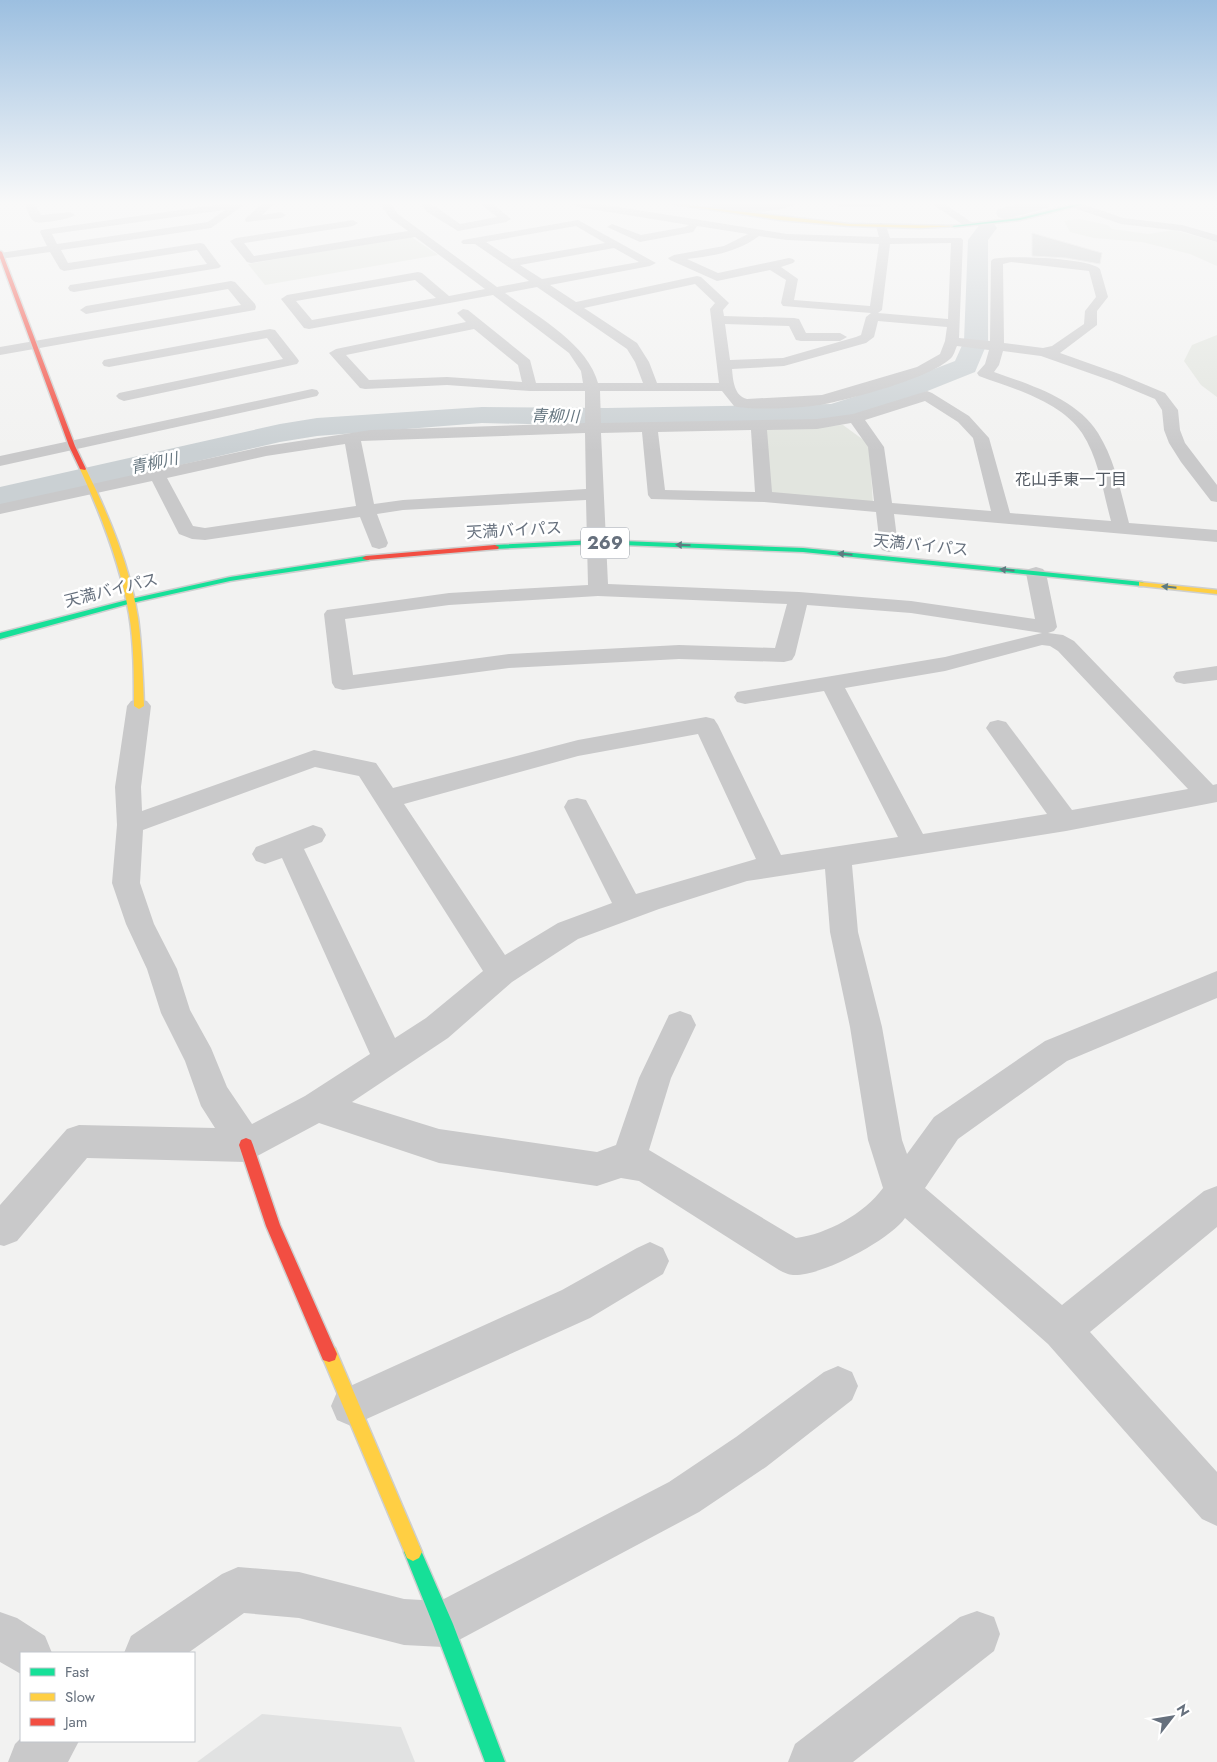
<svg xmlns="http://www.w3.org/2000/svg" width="1217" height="1762" font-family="Jost,'Noto Sans JP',sans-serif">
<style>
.built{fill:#e1e2e2}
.green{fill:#e2e5df}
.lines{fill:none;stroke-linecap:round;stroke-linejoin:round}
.river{fill:#cad0d3;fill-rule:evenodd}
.building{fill:#cacccc;stroke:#e2e2e1}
.fast-casing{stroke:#cecfcf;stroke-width:3}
.slow-casing{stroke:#cecfcf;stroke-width:3}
.jam-casing{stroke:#cecfcf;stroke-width:3}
.street{fill:#c9c9ca;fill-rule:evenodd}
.fast{fill:#16e098;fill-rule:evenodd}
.slow{fill:#ffcf43;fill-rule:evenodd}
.jam{fill:#f24e42;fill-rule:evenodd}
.oneway{fill:#5e7b80}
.labels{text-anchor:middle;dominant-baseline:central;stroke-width:5;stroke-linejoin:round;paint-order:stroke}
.far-water-label{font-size:16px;font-style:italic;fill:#677781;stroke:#fff}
.far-neighbourhood-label{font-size:16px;fill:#535a63;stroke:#fff}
.far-street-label{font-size:16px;fill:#66707d;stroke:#fff}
.shield{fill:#fff;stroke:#949ba4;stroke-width:1}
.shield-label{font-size:18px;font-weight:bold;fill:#66707d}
</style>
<rect width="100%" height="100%" fill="#f2f2f1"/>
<path class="built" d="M262,1714L401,1727L415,1762H197Z"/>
<g class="green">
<path d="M1080,219L1108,225L1112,229L1148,234L1174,230L1217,242V266L1190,254L1142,242L1094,238L1070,232L1064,221Z"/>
<path d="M410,236L438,255L265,285L248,264Z"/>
<path d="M1217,335V397L1201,385L1184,361L1192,345Z"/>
<path d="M843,425L869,444L873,504L771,493L765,429Z"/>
</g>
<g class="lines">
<g class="river">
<path d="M1017,204H1050L1048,208L1005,219L998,217L996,213L998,209Z"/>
<path d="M987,222L994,224L997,228L988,240V341L975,372L915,396L843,418L833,420L607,426L482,423L317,436L280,442L0,507V487L280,424L317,418L482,407L607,408L831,404L895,384L955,361L964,341L968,240L980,224Z"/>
</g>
</g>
<path class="building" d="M1032,233L1102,253L1100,264L1066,258L1032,256Z"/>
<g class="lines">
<defs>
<g id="fast">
<path d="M1076,204H1085L1020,220L954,227L952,226L1020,218Z"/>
<path d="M596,540L803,548L1142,582L1146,584L1142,586L803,552L596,544L495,549L491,547L495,545Z"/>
<path d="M366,556H369V560L230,581L132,603L0,639V633L131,599L230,577Z"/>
<path d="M413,1543L419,1546L453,1624L505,1762H485L433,1624L404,1552L407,1546Z"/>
</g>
<g id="slow">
<path d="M674,204L849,224L956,226L919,228L849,226L780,220Z"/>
<path d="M83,467L86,469C109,516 130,566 138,618C142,647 143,677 144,706L139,709L134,706C134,675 134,644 129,614C120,563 101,515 80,469Z"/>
<path d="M1139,582L1217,590V594L1142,586H1139Z"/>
<path d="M329,1346L335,1348L422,1552L419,1558L413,1561L407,1558L321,1354L323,1348Z"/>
</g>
<g id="jam">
<path d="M0,251L2,252L75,446L86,469L85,470L80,469L69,446L0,258Z"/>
<path d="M495,545L499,547L498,549L366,560L362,558L366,556Z"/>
<path d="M246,1138L251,1140L253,1145L280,1225L337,1354L335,1360L329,1362L323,1360L266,1226L239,1145L241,1140Z"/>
</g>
</defs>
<use href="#fast" class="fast-casing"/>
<use href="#slow" class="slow-casing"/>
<use href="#jam" class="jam-casing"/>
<g class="street">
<path d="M25,204H35L41,215L70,212L75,215C71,219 41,224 35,222C30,220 27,209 25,204Z"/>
<path d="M221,204L244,205L211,228L61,250L68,263L200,243L204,244L219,264L221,266L219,268L74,292L70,291L68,288L70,285L207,264L197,250L64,271L60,269L50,252L0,259V253L47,246L40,232L41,230ZM225,210L208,222L57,244L52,234Z"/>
<path d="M262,204H274L262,215L281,212L286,215L281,218L246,222L245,220L246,218Z"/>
<path d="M380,204H391L398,214L497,287L529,281L475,244H463L461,242L463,240L578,220L656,263L650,266L550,285L576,302L697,276L701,277L729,303L723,310L724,316L794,318L799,319L806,333H840L847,337L840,341H801L796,340L789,326L725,324L730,360L783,358L856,337L861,335L866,317L871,313L783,306L781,303L786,280L770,270L717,281L670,260L668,258L674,255L724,246L748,234L697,226L693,232L640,242L607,227L612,224L641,235L685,227L689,225L578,207L573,204H600L787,234L879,237L876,226L881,223L886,226L890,238H961L963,240L959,338L990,341L991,261L993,259C1009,255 1090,258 1100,269L1108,297L1097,311V325L1060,353L1122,375L1165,393L1178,410L1180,430L1185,443L1217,485V502L1211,501L1181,462L1169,443L1164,430L1162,410L1155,399L1112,381L1041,356L1003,351L999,365L994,372C1030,385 1076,398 1098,433C1115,460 1121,493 1129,523L1217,530V542L894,514L898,546L896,550L889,552L882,550L880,546L876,512L764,502L651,499L648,495L642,432L601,433L608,584L799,592L911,601L1035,619L1026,573L1029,569L1036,567L1043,569L1046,573L1057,627L1054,631L1048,633L1063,635L1074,641L1213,785L1217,784V802L1066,831L852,865L858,932L882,1027L902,1140L907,1154L934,1117L1045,1041L1217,971V998L1067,1061L958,1139L925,1188L1062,1305L1204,1191L1217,1186V1227L1090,1332L1217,1472V1526L1202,1519L1048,1344L905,1218C890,1240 820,1277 793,1275C789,1275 783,1272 779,1270L639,1181L621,1178L597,1186L439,1163L319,1123L246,1162L87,1158L17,1241L4,1246L0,1245V1205L67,1129L79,1125L215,1128L201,1106L185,1061L161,1013L147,969L126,924L112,883L117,825L115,787L127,706L131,701L139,699L147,701L151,706L141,787L142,811L314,750L376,763L393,788L578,740L706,717L714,719L718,725L781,855L898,837L824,691L745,704L737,702L734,697L737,692L945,657L1042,633L911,613L807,605L795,655L792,660L784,662L679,659L509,668L343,690L335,688L332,683L324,614L327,610L449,593L588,585L586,500L403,510L377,514L388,543L386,547L379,549L372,547L360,517L205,540L192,539L179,534L152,481L0,514V504L266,446L371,430L585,423V391H530L447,385L365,389L360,388L329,353L336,349L466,322L457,313L463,309L468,310L530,360L536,383H583L581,371L569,353L493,295L309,329L304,328L281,299L287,295L418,272L422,273L449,296L485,289L415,237L251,263L247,262L230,241L236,238L353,220L358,223L353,226L244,243L254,256L408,231L390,218ZM576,226L605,243L512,259L486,242ZM759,236L787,240L879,244L870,306L794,300L798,279L781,267L793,263L795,261L793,259L789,258L718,273L687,259C713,256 738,252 759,236ZM951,243L948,319L878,313L882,310L890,244ZM614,248L639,262L542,279L520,265ZM1011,262L1089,271L1096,297L1085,311L1084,324L1052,346L1043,348L1004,343L1003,264ZM415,280L436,298L312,320L296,301ZM695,284L715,303L710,309L719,383H657L649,362L637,343L584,308ZM537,287L627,349L635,362L643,383H598C588,344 537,316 505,293ZM878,321L947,327L945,341L940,354L917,367L822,395L747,399C734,396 733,380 732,369L784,366L866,343L874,337ZM474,329L518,365L522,382L447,377L369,380L346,355ZM957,346L989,350L985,364L977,373L979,376C1014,389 1060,401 1082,433C1099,459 1103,492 1111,521L1010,513L989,438L969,416L932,393L927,391L853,414L817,419L601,423L600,391H722L734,406C751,411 807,408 825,404C855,398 929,378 950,359C954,356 955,350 957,346ZM925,401L958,422L973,438L991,511L892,503L884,447L865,420ZM851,423L868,447L874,501L772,492L767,430L817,429ZM751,430L755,492L665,490L658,432ZM585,433L586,489L403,500L374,504L361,441ZM345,444L356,506L205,528L193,526L167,478L266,456ZM598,596L787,604L775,648L679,645L509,654L353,675L345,619L449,605ZM1042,645L1050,646L1058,651L1188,789L1072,810L1006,722L998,720L990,722L986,728L1047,814L923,834L845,688L945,671ZM698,734L756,859L636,894L586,800L577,798L568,800L564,807L612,903L558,923L505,955L404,804L578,756ZM315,767L359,776L483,971L426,1018L395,1038L304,849L322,842L326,835L322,828L313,825L256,847L252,854L256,861L265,864L282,858L370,1054L305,1096L252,1124L227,1087L211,1048L190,1010L177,969L154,924L140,883L143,830ZM825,869L830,932L850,1027L868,1140L883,1188C864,1214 827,1234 796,1238L649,1150L671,1078L696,1025L691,1015L680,1011L669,1015L639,1078L616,1145L597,1152L439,1129L352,1102L448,1038L512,982L578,939L659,909L747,881Z"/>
<path d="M421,204H432L460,224L497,217L481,204H493L511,219L506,222L458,231L427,212Z"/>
<path d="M709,204H794C781,214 722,215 709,204Z"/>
<path d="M835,204H883L878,207H840Z"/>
<path d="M932,204H945L974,224L973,226H965Z"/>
<path d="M1074,204H1083L1123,218L1182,225L1217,235V242L1181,231L1121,224L1074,208Z"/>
<path d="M231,281L235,282L255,304L256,307L255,310L0,355V347L241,305L228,289L86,314L80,310L86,306Z"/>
<path d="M270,329L275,330L297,358L299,361L297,364L124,401L119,399L116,396L119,393L283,359L267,338L109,367L104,366L102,363L104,360L109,359Z"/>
<path d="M312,389L317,390L319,393L317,396L0,466V456Z"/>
<path d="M1217,666V680L1184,684L1176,682L1173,677L1176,672Z"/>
<path d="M650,1242L663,1248L669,1261L663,1274L590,1318L351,1426L337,1420L331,1406L337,1392L562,1290L637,1248Z"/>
<path d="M838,1366L852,1372L858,1386L852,1400L766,1467L699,1512L459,1640L443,1647L404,1645L299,1618L244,1613L188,1653H124L131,1636L222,1574L238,1567L299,1572L404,1599L440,1601L669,1482L736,1437L824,1372Z"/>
<path d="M977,1611L994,1617L1000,1634L994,1651L853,1762H788L795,1744L960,1617Z"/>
<path d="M0,1612L17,1618L45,1636L52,1653H21V1674L0,1662Z"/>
<path d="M21,1738V1741H79L68,1762H8L15,1744Z"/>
</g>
<use href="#fast" class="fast"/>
<use href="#slow" class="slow"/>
<use href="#jam" class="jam"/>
</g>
<defs><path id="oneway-solid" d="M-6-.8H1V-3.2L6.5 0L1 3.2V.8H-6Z" transform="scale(1.25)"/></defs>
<g class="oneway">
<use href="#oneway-solid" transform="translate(683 545) rotate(-178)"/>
<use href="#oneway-solid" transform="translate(845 554) rotate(-175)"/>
<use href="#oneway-solid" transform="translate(1007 570) rotate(-174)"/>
<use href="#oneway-solid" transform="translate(1169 587) rotate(-174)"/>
</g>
<linearGradient id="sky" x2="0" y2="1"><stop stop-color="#9cbfe0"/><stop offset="0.45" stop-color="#f9f9f9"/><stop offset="1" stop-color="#f9f9f9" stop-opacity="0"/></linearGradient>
<rect width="1217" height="451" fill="url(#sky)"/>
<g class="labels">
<g class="far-water-label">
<text transform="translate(555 416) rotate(1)">青柳川</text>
<text transform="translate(154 463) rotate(-12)">青柳川</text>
</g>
<g class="far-neighbourhood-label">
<text x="1071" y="479">花山手東一丁目</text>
</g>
<g class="far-street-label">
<text transform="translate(514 530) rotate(-3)">天満バイパス</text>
<text transform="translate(921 545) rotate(6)">天満バイパス</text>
<text transform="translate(111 590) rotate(-14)">天満バイパス</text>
</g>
<rect class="shield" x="581" y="527.5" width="48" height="31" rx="4"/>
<g class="shield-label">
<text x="605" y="543">269</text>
</g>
</g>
<rect x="20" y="1652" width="175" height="90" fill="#ffffff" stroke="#c2c6cb"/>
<rect x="30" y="1668" width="25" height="8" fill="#16e098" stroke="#c2c6cb"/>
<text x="65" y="1677" font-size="15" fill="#66707d">Fast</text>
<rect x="30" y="1693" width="25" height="8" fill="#ffcf43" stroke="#c2c6cb"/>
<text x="65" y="1702" font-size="15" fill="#66707d">Slow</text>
<rect x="30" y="1718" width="25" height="8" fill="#f24e42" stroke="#c2c6cb"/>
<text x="65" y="1727" font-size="15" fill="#66707d">Jam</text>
<g transform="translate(1172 1717) rotate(59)" stroke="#ffffff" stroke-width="4" paint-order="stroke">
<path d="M0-4L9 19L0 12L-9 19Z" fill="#66707d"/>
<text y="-8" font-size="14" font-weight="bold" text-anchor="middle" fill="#66707d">N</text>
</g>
</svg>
